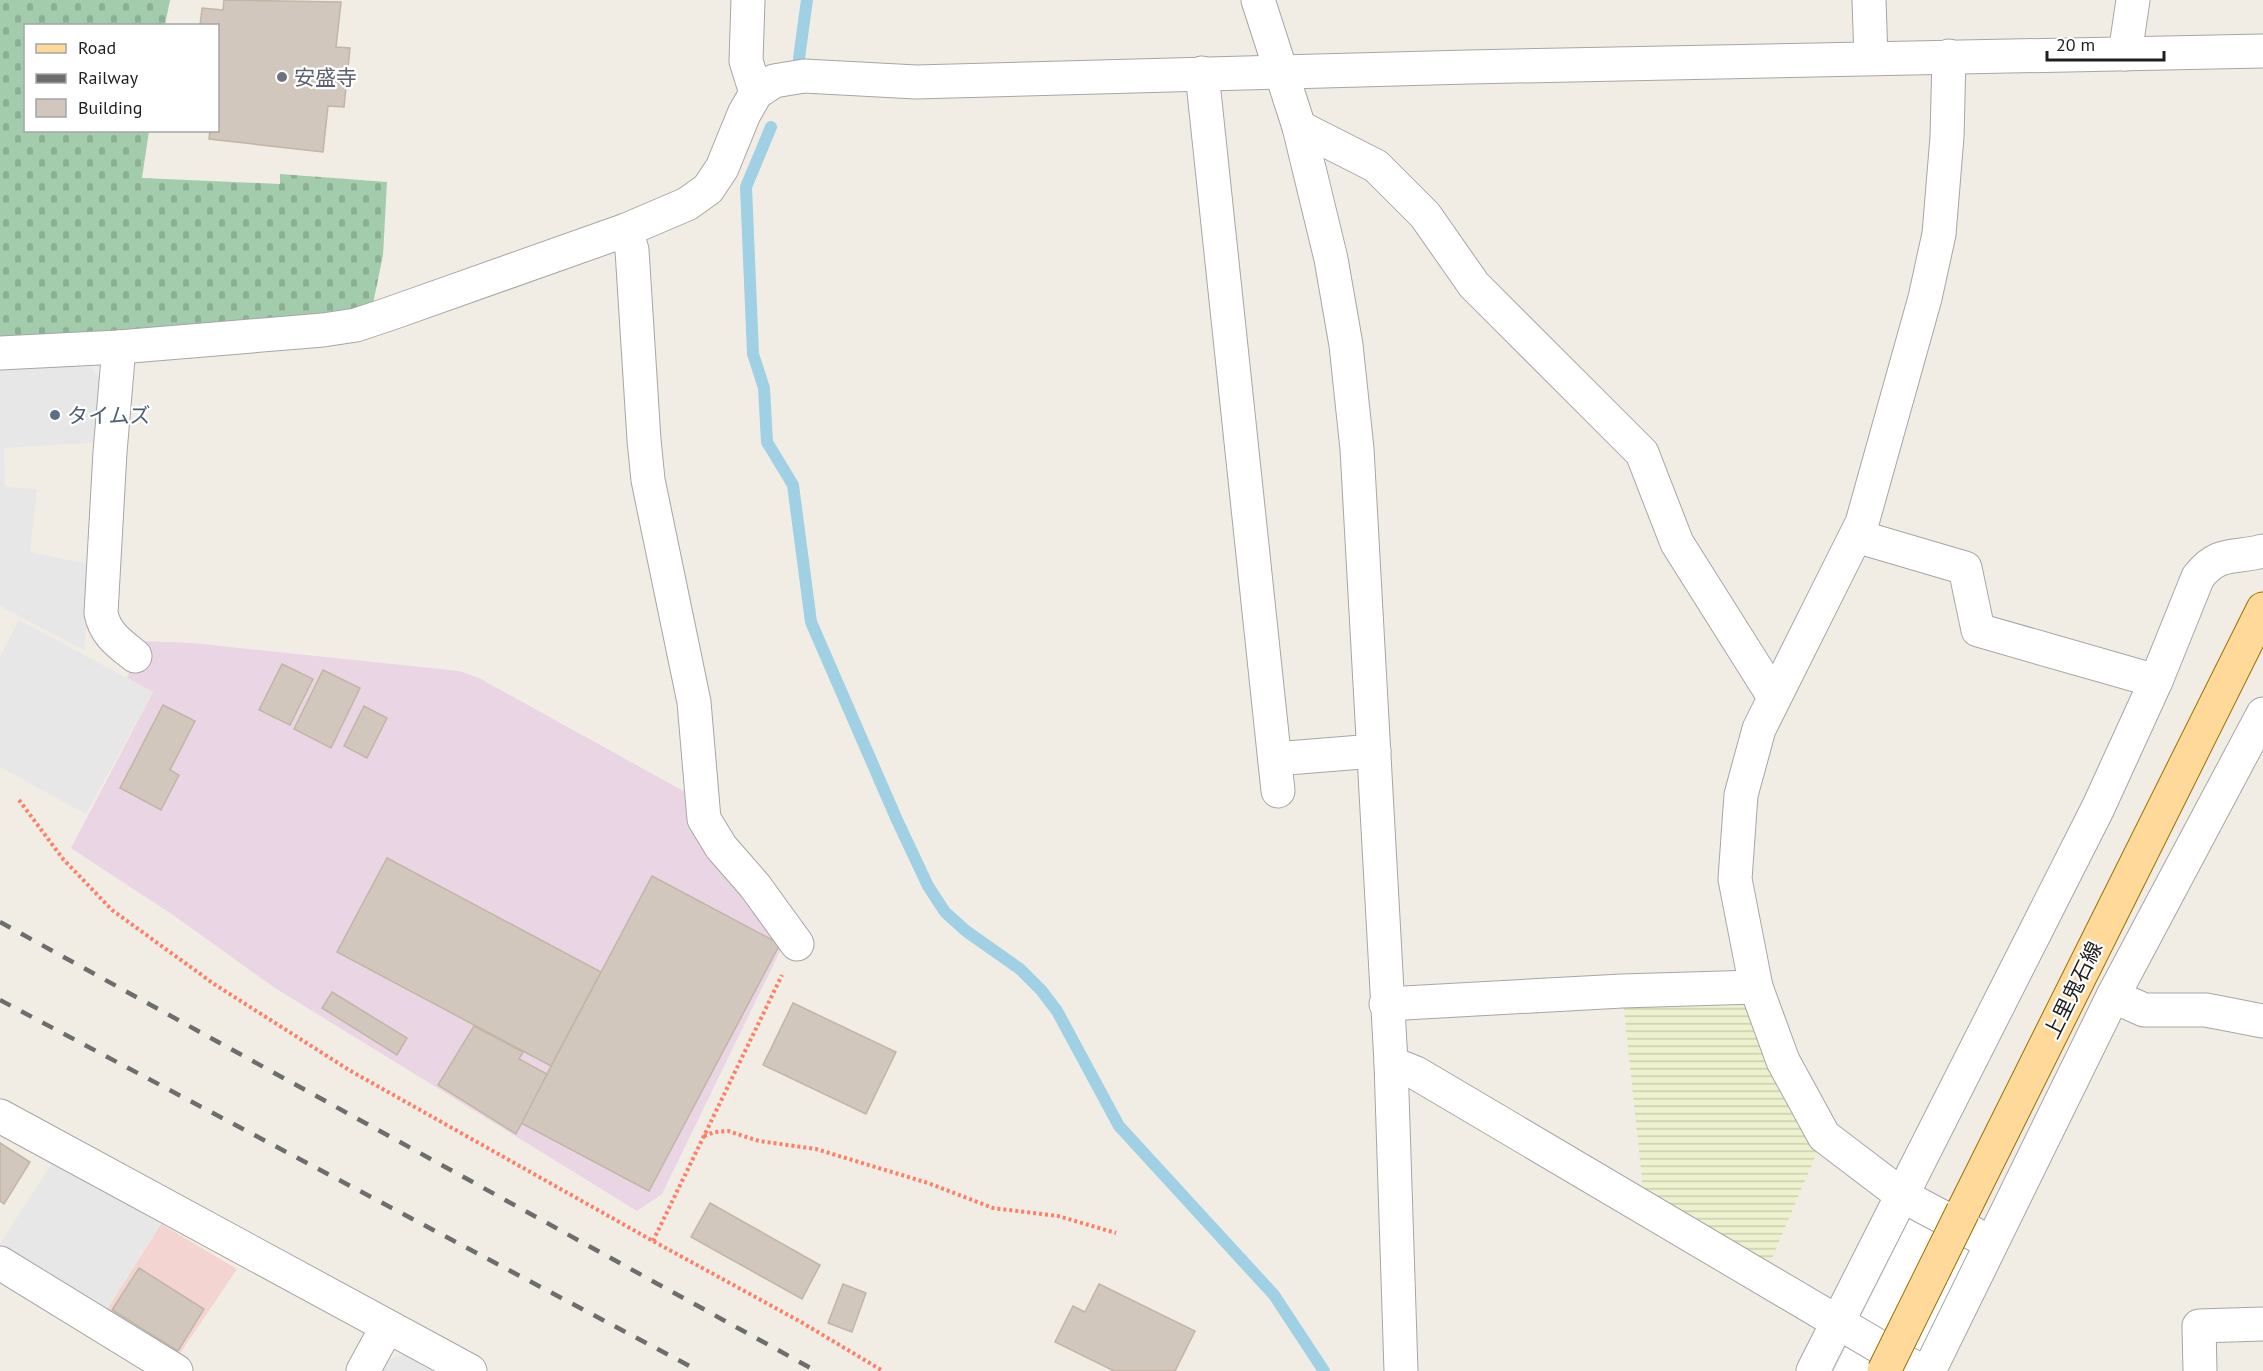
<svg xmlns="http://www.w3.org/2000/svg" width="2263" height="1371" font-family="'PT Sans','Noto Sans JP',sans-serif">
<style>
.commercial{fill:#f3d4d1}
.industrial{fill:#ead5e5}
.farmland{fill:url(#farmland-rules)}
.cemetery{fill:url(#cemetery-stones)}
.parking{fill:#e7e7e7}
.pier{fill:#fff}
.lines{fill:none;stroke-linecap:round;stroke-linejoin:round}
.stream{stroke:#a0d0e3;stroke-width:12}
.building{fill:#d1c7bc;stroke:#c4b4a4;stroke-width:1.5}
.minor-casing{stroke:#a6a6a6;stroke-width:35}
.major-casing{stroke:#996f00;stroke-width:35}
.path{stroke:#ff7e66;stroke-width:4;stroke-dasharray:3 3;stroke-linecap:butt}
.minor{stroke:#fff;stroke-width:33}
.major{stroke:#ffd99a;stroke-width:33}
.rail{stroke:#6d6d6d;stroke-width:4.5;stroke-dasharray:12 12;stroke-linecap:butt}
.major-bridge-casing{stroke:#996f00;stroke-width:35;stroke-linecap:butt}
.major-bridge{stroke:#ffd99a;stroke-width:33}
.worship-dot{fill:#6b7280;stroke:#fff;stroke-width:2}
.service-dot{fill:#5c6f8a;stroke:#fff;stroke-width:2}
.labels{text-anchor:middle;dominant-baseline:central;stroke-width:4.5;stroke-linejoin:round;paint-order:stroke}
.worship-label{font-size:21px;fill:#5b616d;stroke:#fff;text-anchor:start}
.service-label{font-size:21px;fill:#4e5e75;stroke:#fff;text-anchor:start}
.street-label{font-size:21px;fill:#1f1f1f;stroke:#fff}
</style>
<defs>
<pattern id="farmland-rules" width="6" height="5" patternUnits="userSpaceOnUse" patternTransform="scale(1.5)"><rect width="6" height="5" fill="#edf1cd"/><path d="M0 2.5h6" fill="none" stroke="#cbceb0"/></pattern>
<pattern id="cemetery-stones" width="16" height="16" patternUnits="userSpaceOnUse" patternTransform="scale(1.5)"><rect width="16" height="16" fill="#a2ccab"/><path d="M2 7V4a2 2 0 0 1 4 0v3zM10 15v-3a2 2 0 0 1 4 0v3z" fill="#8baf93"/></pattern>
</defs>
<rect width="100%" height="100%" fill="#f1ede4"/>
<path class="commercial" d="M161,1224L237,1269L177,1358L104,1314Z"/>
<path class="industrial" d="M141,641L193,643L459,671L479,678L687,793L782,947L662,1194L637,1211L275,988L173,915L71,848L153,692L127,678Z"/>
<path class="farmland" d="M1756,987L1824,1136L1764,1277L1645,1207L1622,991Z"/>
<path class="cemetery" d="M0,0H170L165,25L26,26V130L149,131L142,178L280,184V174L387,182L383,255L372,309L338,319L0,343Z"/>
<g class="parking">
<path d="M88,365L109,387L103,442L4,448L5,487L37,489L30,552L92,565L84,650L0,606V369Z"/>
<path d="M19,620L153,692L86,814L0,767V657Z"/>
<path d="M52,1163L109,1192L160,1224L104,1313L0,1248V1244Z"/>
<path d="M405,1354L436,1371H382L388,1360Z"/>
</g>
<path class="pier" d="M1924,1190L1985,1221L1910,1371H1834Z"/>
<g class="lines">
<g class="stream">
<path d="M799,58L807,0"/>
<path d="M771,127L746,187L753,354L764,388L767,442L793,485L811,622L897,820L928,886L945,912L966,931L1020,969L1041,990L1057,1011L1119,1126L1274,1295L1324,1371"/>
</g>
</g>
<g class="building">
<path d="M224,0L341,2L336,47L350,48L344,107L328,106L323,152L209,139L210,130H218V26H200L202,8L223,10Z"/>
<path d="M282,664L313,679L290,725L259,710Z"/>
<path d="M323,670L360,688L331,748L294,729Z"/>
<path d="M163,705L195,721L170,770L179,775L161,810L120,788Z"/>
<path d="M364,706L387,718L367,758L344,746Z"/>
<path d="M387,858L601,972L551,1066L337,952Z"/>
<path d="M652,876L780,944L649,1191L521,1123Z"/>
<path d="M332,992L407,1038L397,1055L322,1008Z"/>
<path d="M793,1003L896,1052L866,1114L763,1065Z"/>
<path d="M474,1026L523,1052L519,1059L547,1074L516,1134L438,1085Z"/>
<path d="M0,1143L30,1162L4,1204L0,1201Z"/>
<path d="M710,1203L820,1265L802,1299L691,1237Z"/>
<path d="M139,1268L204,1309L178,1351L112,1310Z"/>
<path d="M843,1284L866,1293L852,1332L828,1323Z"/>
<path d="M1099,1284L1195,1331L1175,1371H1114L1055,1342L1073,1306L1085,1312Z"/>
</g>
<g class="lines">
<defs>
<g id="minor">
<path d="M748,0L746,61L756,93"/>
<path d="M1258,0L1299,127L1331,259L1346,345L1357,449L1391,1063L1401,1371"/>
<path d="M1869,0L1871,58"/>
<path d="M2125,54L2133,0"/>
<path d="M1949,56L1947,137L1939,234L1925,298L1862,523L1759,729L1741,795L1735,879L1756,987L1783,1061L1824,1136L1903,1196L1991,1243"/>
<path d="M1202,73L1278,791"/>
<path d="M1299,127L1376,166L1425,215L1474,285L1642,453L1677,543L1774,697"/>
<path d="M626,230L632,250L644,440L648,480L694,702L704,819L721,847L755,886L797,944"/>
<path d="M119,347L110,452L101,613C105,634 119,643 135,656"/>
<path d="M0,353L119,347L323,330L356,325L389,314L626,230L687,204L708,189L722,168L744,114L756,93L774,81L804,76L916,82L1468,67L2263,51"/>
<path d="M1856,536L1965,568L1978,630L2156,681"/>
<path d="M1275,759L1374,751"/>
<path d="M2113,996L2144,1010H2206L2263,1021"/>
<path d="M1386,1004L1622,991L1756,987"/>
<path d="M1391,1063L1416,1073L1917,1369"/>
<path d="M0,1116L470,1371"/>
<path d="M0,1263L176,1371"/>
<path d="M363,1371L387,1327"/>
<path d="M1813,1371L2098,808L2156,681L2198,577C2219,550 2234,559 2263,551"/>
<path d="M1929,1371L2113,996L2263,714"/>
<path d="M2200,1371L2199,1326L2263,1324"/>
</g>
<path id="major" d="M1963,1211L2263,609"/>
</defs>
<use href="#minor" class="minor-casing"/>
<use href="#major" class="major-casing"/>
<g class="path">
<path d="M19,800L63,859L112,910L214,984L349,1070L653,1241L801,1322L883,1371"/>
<path d="M704,1136L715,1132L728,1131L759,1141L816,1149L928,1183L993,1208L1058,1216L1116,1233"/>
<path d="M653,1241L782,975"/>
</g>
<use href="#minor" class="minor"/>
<use href="#major" class="major"/>
<g class="rail">
<path d="M0,922L816,1371"/>
<path d="M0,1000L699,1371"/>
</g>
<defs>
<path id="major-bridge" d="M1884,1371L1963,1211"/>
</defs>
<use href="#major-bridge" class="major-bridge-casing"/>
<use href="#major-bridge" class="major-bridge"/>
</g>
<circle class="worship-dot" cx="282" cy="77" r="6"/>
<circle class="service-dot" cx="55" cy="415" r="6"/>
<g class="labels">
<g class="worship-label">
<text x="294" y="77">安盛寺</text>
</g>
<g class="service-label">
<text x="67" y="415">タイムズ</text>
</g>
<g class="street-label">
<text transform="translate(2073 990) rotate(-64)">上里鬼石線</text>
</g>
</g>
<rect x="24" y="24" width="195" height="108" fill="#ffffff" stroke="#a5a5a5" stroke-width="1.5"/>
<rect x="36" y="44" width="30" height="9" fill="#ffd99a" stroke="#a5a5a5" stroke-width="1.5"/>
<text x="78" y="54" font-size="18" fill="#1f1f1f">Road</text>
<rect x="36" y="74" width="30" height="9" fill="#6d6d6d" stroke="#a5a5a5" stroke-width="1.5"/>
<text x="78" y="84" font-size="18" fill="#1f1f1f">Railway</text>
<rect x="36" y="99" width="30" height="18" fill="#d1c7bc" stroke="#a5a5a5" stroke-width="1.5"/>
<text x="78" y="114" font-size="18" fill="#1f1f1f">Building</text>
<path d="M2047 51v9h117v-9" fill="none" stroke="#1f1f1f" stroke-width="3"/>
<text x="2056" y="51" font-size="18" fill="#1f1f1f" stroke="#ffffff" stroke-width="4.5" paint-order="stroke">20 m</text>
</svg>
